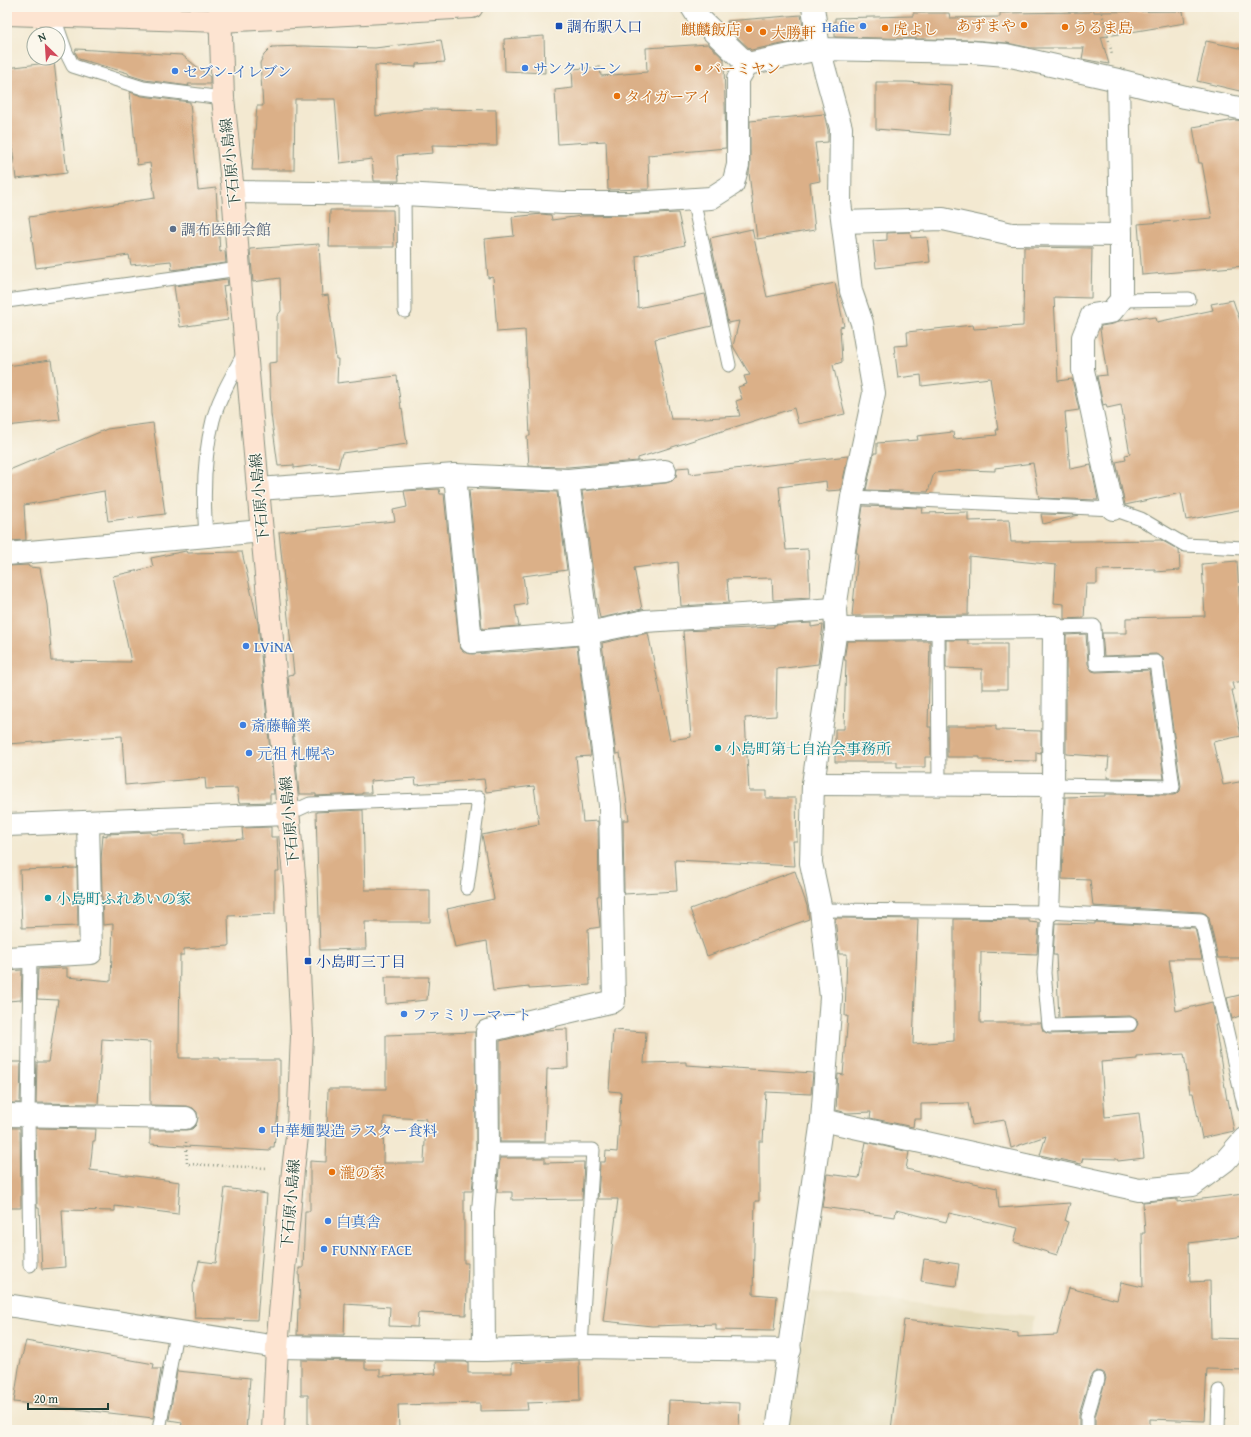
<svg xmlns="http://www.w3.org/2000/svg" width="1251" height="1437" font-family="'Gentium Book Plus','Noto Serif JP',serif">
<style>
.built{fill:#e5dbba}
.building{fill:#dbb088;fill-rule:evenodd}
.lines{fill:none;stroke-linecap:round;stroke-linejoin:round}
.lane-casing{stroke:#899382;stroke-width:15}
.street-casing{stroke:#899382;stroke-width:24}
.secondary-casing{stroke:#899382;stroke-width:24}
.path{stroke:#899382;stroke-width:2.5;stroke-dasharray:1 3;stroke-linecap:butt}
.lane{stroke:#fff;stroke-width:13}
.street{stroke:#fff;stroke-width:22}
.secondary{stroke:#fde4d1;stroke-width:22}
.food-dot{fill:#e8710a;stroke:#fbf7ec;stroke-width:1.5}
.transit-dot{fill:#1a4fb4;stroke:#fbf7ec;stroke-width:1.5}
.shop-dot{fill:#3f7fe0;stroke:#fbf7ec;stroke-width:1.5}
.service-dot{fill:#5c6f8a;stroke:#fbf7ec;stroke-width:1.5}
.culture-dot{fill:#0f9aa8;stroke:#fbf7ec;stroke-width:1.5}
.labels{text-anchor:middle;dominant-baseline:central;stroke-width:3;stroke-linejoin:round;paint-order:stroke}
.food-label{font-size:15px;fill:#c56008;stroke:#fbf7ec;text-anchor:start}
.transit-label{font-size:15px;fill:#164399;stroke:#fbf7ec;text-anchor:start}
.shop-label{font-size:15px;fill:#366cbe;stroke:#fbf7ec;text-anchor:start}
.street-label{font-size:15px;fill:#1f3d34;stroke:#fbf7ec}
.service-label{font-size:15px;fill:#4e5e75;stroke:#fbf7ec;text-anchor:start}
.culture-label{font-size:15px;fill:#0d838f;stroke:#fbf7ec;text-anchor:start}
</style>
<rect width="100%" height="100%" fill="#fbf7ec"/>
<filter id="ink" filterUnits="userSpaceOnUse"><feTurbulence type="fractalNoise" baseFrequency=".025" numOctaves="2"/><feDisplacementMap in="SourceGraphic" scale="8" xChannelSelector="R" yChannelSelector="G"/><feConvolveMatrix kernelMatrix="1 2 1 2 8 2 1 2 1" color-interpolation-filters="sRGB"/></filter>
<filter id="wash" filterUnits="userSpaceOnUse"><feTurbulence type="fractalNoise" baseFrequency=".012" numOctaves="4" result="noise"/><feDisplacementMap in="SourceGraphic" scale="16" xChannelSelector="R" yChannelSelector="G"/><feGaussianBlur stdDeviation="0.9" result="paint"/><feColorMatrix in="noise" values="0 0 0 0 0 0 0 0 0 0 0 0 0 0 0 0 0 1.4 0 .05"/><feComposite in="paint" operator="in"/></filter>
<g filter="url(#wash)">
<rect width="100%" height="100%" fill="#f3e9d1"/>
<path class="built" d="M812,1292L1034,1316L1012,1430H787Z"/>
<g id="blocks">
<g class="building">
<path d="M1091,7H1093L1094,12L1183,11L1185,23L1101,37L1109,64L1082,59L1084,48H1031L1007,43L971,40L835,37V18L913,16V13H949L950,18L1000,17V13L1090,12Z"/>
<path d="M801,15L805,37L803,40L751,50L728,29L727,21Z"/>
<path d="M544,36L545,73L505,71L504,39Z"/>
<path d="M441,40L445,62L416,64V67L375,65L376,116L425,109L496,110L497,146L432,145L433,153L397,156L399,181H374L372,159L340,163L335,99H295L294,170H252L257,106H263L260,63L264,55L272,47L304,46L375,48Z"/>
<path d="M1206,41L1244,49V92L1197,81Z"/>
<path d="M708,44L724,59L726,148L648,155L649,189L608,190L606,141L558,144L555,90L573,88L572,69L600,67L601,76L647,72L646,48Z"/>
<path d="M76,49L182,55L210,77V84H188L189,86L145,80L129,75L128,73L79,59L75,52Z"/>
<path d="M54,62L67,173L16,179L12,146H7V68Z"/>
<path d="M876,82H907L952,85L949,135L876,129Z"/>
<path d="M130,92L142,96L190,102L198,190L216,188L220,252L225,251L226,263L172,270L171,261L131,265L129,255L36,268L29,217L155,198L150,163L137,165Z"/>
<path d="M824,114L828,130V142L815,143L820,181L810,183L815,230L757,239L749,173L750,165V121Z"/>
<path d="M1235,120L1244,121V266L1142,275L1138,224L1212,218L1202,163H1199L1193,127Z"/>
<path d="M330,210H393L394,247H329Z"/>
<path d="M678,213L685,245L636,256L638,308L705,294L712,326L655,339L671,419H687L740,416L736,401L742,399L738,387L747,384L744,376L750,375L733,346L739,321L728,323L710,238L752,229L767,297L835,283L844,326L840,327L842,362L833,365L845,414L798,424L794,408L638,458V461L568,467L529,466L527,436H530L525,330L497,332L493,277L488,278L485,239L514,236L512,217L542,214L551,215L552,220L581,216L633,215Z"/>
<path d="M910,232L911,238L927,237L930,262L876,268L873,241L887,240V233Z"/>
<path d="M319,244L322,296L328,295L336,359H338L337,383L397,376L401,409L402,408L407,444L342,453L338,468L316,465L294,468V465L278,466L271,414L269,363L277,362V316L281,311L280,278L253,282L250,249Z"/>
<path d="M1024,247L1092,248L1091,298L1054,297L1058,381L1072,379L1079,410L1065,412L1070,469L1091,465L1098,500L1039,498L1033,463L995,468V471L965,470L934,473L928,492L866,490L874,453H877V443L918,440L917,436L953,432L954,439L997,435L996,430H998L990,378L922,386L921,375L898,378L894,346L908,345L907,332L973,325L974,329L1023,326Z"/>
<path d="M227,279L228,285L223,286L228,320L180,327L174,286Z"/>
<path d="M1233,300L1244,333V509L1186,520L1181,493L1125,505L1116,462L1126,460L1125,455L1130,454L1121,405L1107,408L1106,404L1103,405L1097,376L1107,375L1100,329L1101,326L1113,324L1119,321L1147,316L1148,318L1156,317L1157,322L1213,310L1211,304Z"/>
<path d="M51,360L60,420L7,426V366Z"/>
<path d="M153,423L165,514L108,521L104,491L24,505L26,540L7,541V471L107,429Z"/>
<path d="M848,456L841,490L827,491L826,481L779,487L786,550L808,549L810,598L773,600L772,578L727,579L729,603L681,606L678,562L634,568L642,609L600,618L597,603L582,491L666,483L672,481L676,477L677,468L689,467L690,474Z"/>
<path d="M439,489L440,494H444L459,643L461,649L466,653L472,654L523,651V652L534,650L577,646L591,756L576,757L583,822L598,821L599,896H597L600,927L588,929L590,985L529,989V987L493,991L487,941L455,947L447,909L494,899L482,835L539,824L534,786L486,792L484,779L416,785L415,778L370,781L371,793H362V794L316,796V794H299L288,675L294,674L279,532L395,521L393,510L407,507L404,491Z"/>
<path d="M481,489L557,492L567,570L523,576L527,604L515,606L519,626L482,629L469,490Z"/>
<path d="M863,506L923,508L922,513L968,512V521L1009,520L1011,542L1161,540L1179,550L1180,570L1155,572V569L1097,570V584H1086L1084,618L1064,619V604L1054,603L1056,565L969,556L968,615L852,616L858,553H856Z"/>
<path d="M1041,514L1079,515L1043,524Z"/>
<path d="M186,551L187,553L242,552L258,623L274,794H270V802L239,803L237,788L206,789L205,778L125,785L122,736L7,744V566L28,565L29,567L40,568L47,605L52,661L131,662L113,576L153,567L151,558Z"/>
<path d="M1237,561L1243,655L1244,654V681L1232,683L1234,690H1232L1241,736L1213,742L1223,785L1244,781V958H1218L1209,918L1206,914L1201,912L1093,906L1090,880L1062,879L1065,797L1105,796V794L1173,795L1177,794L1180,791L1181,786L1163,658L1156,654L1104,656L1102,633H1126V618L1205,616L1202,564Z"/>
<path d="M811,623V627L823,625L818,664L777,669L776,716L745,718L749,791H766V798H796L797,841H793L795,866L675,860L677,891L624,894L623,820H629L620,753L616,754L602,643L648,633L670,740L691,737L683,631L774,627V625Z"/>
<path d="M1086,634L1088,664L1092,671L1096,672L1149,670L1164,779L1107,778L1109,757L1066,754V635Z"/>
<path d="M946,640H968V644H1007V689H982V669L946,668Z"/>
<path d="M847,641H930L928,727H931V757H925V767H897V762H835V729H844L846,660H844Z"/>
<path d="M947,726H996V730L1041,731V753L1036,752V761L980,760V757H947Z"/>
<path d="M363,810L365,890H430V922H365L366,949L320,950L316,812Z"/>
<path d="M271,827V837H277L279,871H275V914L228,916L229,946L184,949V955H180L179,1044V1058H220V1060H280V1103H279L274,1147H270V1151L150,1144V1130H186L192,1129L196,1125L198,1118L197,1112L193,1108L187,1106L150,1105V1042L102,1039L98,1104L36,1103L37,1062H48L58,1000L37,999L38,969L67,968V977L111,981L113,924L103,925L101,860L103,835L107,836V834L151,832V834H185V844L243,839L242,828Z"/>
<path d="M77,868L78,926L22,928L20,870Z"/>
<path d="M795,871L807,906L809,919L707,956L690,909Z"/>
<path d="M835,918L918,919L913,1044L954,1041V919L1029,920V922L1039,923L1037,954L981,952L980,1023H1041L1043,1031L1049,1034L1130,1032L1134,1031L1138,1024L1137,1020L1130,1016L1059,1018L1056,955H1053L1055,923L1095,924V922L1195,928L1202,959H1169L1176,1011L1212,1002L1217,1025H1215L1227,1100L1228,1099L1234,1131L1202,1138L1193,1093H1190L1184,1054L1137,1057V1059L1101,1062L1105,1117L1139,1113L1144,1158L1118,1161L1117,1159L1083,1158L1081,1164L1040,1155L1046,1136L1011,1148L1005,1120L972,1125L968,1103L921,1104V1119H914L913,1127L870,1118L871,1112L847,1113L836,1110L838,1074L843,1075L848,1016H845L847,954H839Z"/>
<path d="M22,970L21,1000L7,1001V971Z"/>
<path d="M385,977H429L427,1000L386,1004Z"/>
<path d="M1244,994V1014L1232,1019L1227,998Z"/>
<path d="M567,1029L568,1068L547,1069L545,1142H500V1041L545,1030Z"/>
<path d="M613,1030L646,1032L644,1063L686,1062V1065L813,1073L811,1094L766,1092L763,1141H759V1201H755L753,1294L777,1296L774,1331L716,1330V1324L652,1326L603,1321L618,1199H598L600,1162H605L606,1151L617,1152L621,1092L609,1091Z"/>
<path d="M475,1032L476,1150L472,1191H464V1263H468L466,1315L418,1313L417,1327L389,1326L390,1307L345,1304L344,1335H297L298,1309H300L299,1268H303L305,1211H310V1161L326,1162L328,1089H386V1035ZM384,1117L426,1119L424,1163H383Z"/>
<path d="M7,1062H21L20,1103H7Z"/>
<path d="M7,1128H20L21,1208H7Z"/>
<path d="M36,1128L96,1129L95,1141H93L90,1170L180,1182L178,1214L115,1206V1211L62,1210L65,1267L42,1269L39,1208H37Z"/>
<path d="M866,1142L909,1152L906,1169L964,1182L965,1181L997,1188L999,1208L1070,1203L1065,1221L1068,1222L1057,1255L1014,1242L1018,1228L949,1213L946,1222L896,1210L895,1217L822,1207L827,1174L859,1178Z"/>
<path d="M500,1158H545V1163L584,1162L582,1199L512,1200V1192H497Z"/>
<path d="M225,1188L267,1194L257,1320L195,1318L193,1286L199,1261L216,1263Z"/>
<path d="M1244,1194V1236L1189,1243L1190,1282L1210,1281L1211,1338L1244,1339V1370L1207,1369L1204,1421L1150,1419V1430H1095V1417L1106,1378L1104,1373L1097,1371L1093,1373L1090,1377L1079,1414V1430H891L904,1320L1018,1333V1337L1057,1335L1069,1288L1117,1300L1121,1282L1143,1287L1142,1233H1145L1143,1202L1177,1199V1202Z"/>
<path d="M924,1259L959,1264L956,1286L921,1281Z"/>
<path d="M26,1341L154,1364L153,1369H161L153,1418L14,1402L19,1368Z"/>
<path d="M301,1360L365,1361V1369H380V1376L436,1374L435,1362H468V1373H512V1363L579,1360L580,1401L527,1403L528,1410L480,1411V1403L398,1405L399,1430H308V1395H301Z"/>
<path d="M177,1371L250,1378L246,1430H181L182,1422L169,1420Z"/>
<path d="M669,1400L740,1403L739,1430H668Z"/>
</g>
</g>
</g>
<g filter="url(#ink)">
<use href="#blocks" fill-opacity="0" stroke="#899382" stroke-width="1"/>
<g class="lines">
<defs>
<g id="lane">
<path d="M52,10L53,15L66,52L73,66L143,88L223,98"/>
<path d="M404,194L405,311"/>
<path d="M693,199L729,365"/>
<path d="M1121,300L1189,299"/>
<path d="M7,301L239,269"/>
<path d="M852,497L1113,509L1141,519L1185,545L1244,548"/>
<path d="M206,536C203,497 203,458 213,420C219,397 233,375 244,353"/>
<path d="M938,628L939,784"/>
<path d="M1053,785L1173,787L1156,662L1096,664L1094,626L1054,627"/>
<path d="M288,814L310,804L479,798L467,888"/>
<path d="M821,910L1048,912L1201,920L1244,1105"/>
<path d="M1048,912L1044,973L1049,1026L1130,1024"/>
<path d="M30,957L28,1116L30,1265"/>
<path d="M488,1150H593L581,1347"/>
<path d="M159,1430L176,1332"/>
<path d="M1087,1430V1416L1098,1379"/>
<path d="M1218,1430L1219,1391"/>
</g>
<g id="street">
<path d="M692,7L699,18L747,64"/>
<path d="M1118,80L1121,235"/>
<path d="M233,192L404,194L563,203H632L711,198L733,184L738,165V79L747,64L819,49L971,52L1006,55L1118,80L1185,97L1244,109"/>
<path d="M843,222L943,219L1012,234L1121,235V300L1111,312L1092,315L1083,337V370L1113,509"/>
<path d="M455,475L471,642L588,633L645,621L835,609"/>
<path d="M568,480L665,471"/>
<path d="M258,489L455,475L568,480L610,805L614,1001L487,1031L488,1150L483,1211L484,1350"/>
<path d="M7,554L262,531"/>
<path d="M836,629L1054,627L1053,785L1048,912"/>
<path d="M813,784L1053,785"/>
<path d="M7,825L288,814"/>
<path d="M7,958L91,953L88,822"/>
<path d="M7,1115L186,1118"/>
<path d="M822,1120L1139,1190L1193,1185L1225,1161L1244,1139"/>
<path d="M7,1305L277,1347L484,1350L581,1347L790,1350"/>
<path d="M777,1430L822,1120L831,997L821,910L811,863L813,784L836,629L835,609L852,497L874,393L862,323L851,291L840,202L841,128L819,49L813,7"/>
</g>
<g id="secondary">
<path d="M220,7L223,98L233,192L239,269L258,489L295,886L302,1036L298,1128L293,1170L277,1347L273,1430"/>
<path d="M7,14L221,21L472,7"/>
</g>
</defs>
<use href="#lane" class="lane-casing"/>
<use href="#street" class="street-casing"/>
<use href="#secondary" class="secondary-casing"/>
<g class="path">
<path d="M1101,9L1112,54"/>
<path d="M186,1142L187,1164L268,1168"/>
</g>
<use href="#lane" class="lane"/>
<use href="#street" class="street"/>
<use href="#secondary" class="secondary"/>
</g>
</g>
<g class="food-dot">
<circle cx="1024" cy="25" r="4"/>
<circle cx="1065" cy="27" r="4"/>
<circle cx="885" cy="28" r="4"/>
<circle cx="749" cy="29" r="4"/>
<circle cx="763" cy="32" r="4"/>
<circle cx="698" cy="68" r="4"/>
<circle cx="617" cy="96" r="4"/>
<circle cx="332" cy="1172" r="4"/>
</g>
<g class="transit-dot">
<rect x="555" y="22" width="8" height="8" rx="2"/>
<rect x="304" y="957" width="8" height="8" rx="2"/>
</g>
<g class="shop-dot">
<circle cx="863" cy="26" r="4"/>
<circle cx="525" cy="68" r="4"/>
<circle cx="175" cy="71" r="4"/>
<circle cx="246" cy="646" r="4"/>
<circle cx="243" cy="725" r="4"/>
<circle cx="249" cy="753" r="4"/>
<circle cx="404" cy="1014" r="4"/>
<circle cx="262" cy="1130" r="4"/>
<circle cx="328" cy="1221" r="4"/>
<circle cx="324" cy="1249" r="4"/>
</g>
<circle class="service-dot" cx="173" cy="229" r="4"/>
<g class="culture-dot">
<circle cx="718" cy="748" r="4"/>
<circle cx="48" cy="898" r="4"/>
</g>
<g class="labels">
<g class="food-label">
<text x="1016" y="25" text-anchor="end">あずまや</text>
<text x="1073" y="27">うるま島</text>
<text x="893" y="28">虎よし</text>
<text x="741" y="29" text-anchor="end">麒麟飯店</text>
<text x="771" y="32">大勝軒</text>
<text x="706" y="68">バーミヤン</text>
<text x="625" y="96">タイガーアイ</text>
<text x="340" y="1172">瀧の家</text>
</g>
<g class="transit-label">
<text x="567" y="26">調布駅入口</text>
<text x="316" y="961">小島町三丁目</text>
</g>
<g class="shop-label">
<text x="855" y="26" text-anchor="end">Hafie</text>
<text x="533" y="68">サンクリーン</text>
<text x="183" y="71">セブン-イレブン</text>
<text x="254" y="646">LViNA</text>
<text x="251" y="725">斎藤輪業</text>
<text x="257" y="753">元祖 札幌や</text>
<text x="412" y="1014">ファミリーマート</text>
<text x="270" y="1130">中華麺製造 ラスター食料</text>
<text x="336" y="1221">白真舎</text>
<text x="332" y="1249">FUNNY FACE</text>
</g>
<g class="street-label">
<text transform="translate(230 163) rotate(-96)">下石原小島線</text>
<text transform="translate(259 498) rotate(-95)">下石原小島線</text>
<text transform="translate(289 821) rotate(-95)">下石原小島線</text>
<text transform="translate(290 1204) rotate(-85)">下石原小島線</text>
</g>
<g class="service-label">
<text x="181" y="229">調布医師会館</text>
</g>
<g class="culture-label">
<text x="726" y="748">小島町第七自治会事務所</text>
<text x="56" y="898">小島町ふれあいの家</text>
</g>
</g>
<rect width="1251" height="1437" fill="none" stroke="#fbf7ec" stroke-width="24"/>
<g transform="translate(46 46) rotate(335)"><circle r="19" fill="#fbf7ec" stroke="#a3ada2"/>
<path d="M0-3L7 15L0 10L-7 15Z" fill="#d1495b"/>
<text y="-6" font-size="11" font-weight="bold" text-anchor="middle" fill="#1f3d34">N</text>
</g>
<path d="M28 1403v6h80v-6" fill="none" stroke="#1f3d34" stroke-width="2"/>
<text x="34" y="1403" font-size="12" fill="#1f3d34" stroke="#fbf7ec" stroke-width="3" paint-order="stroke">20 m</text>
</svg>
